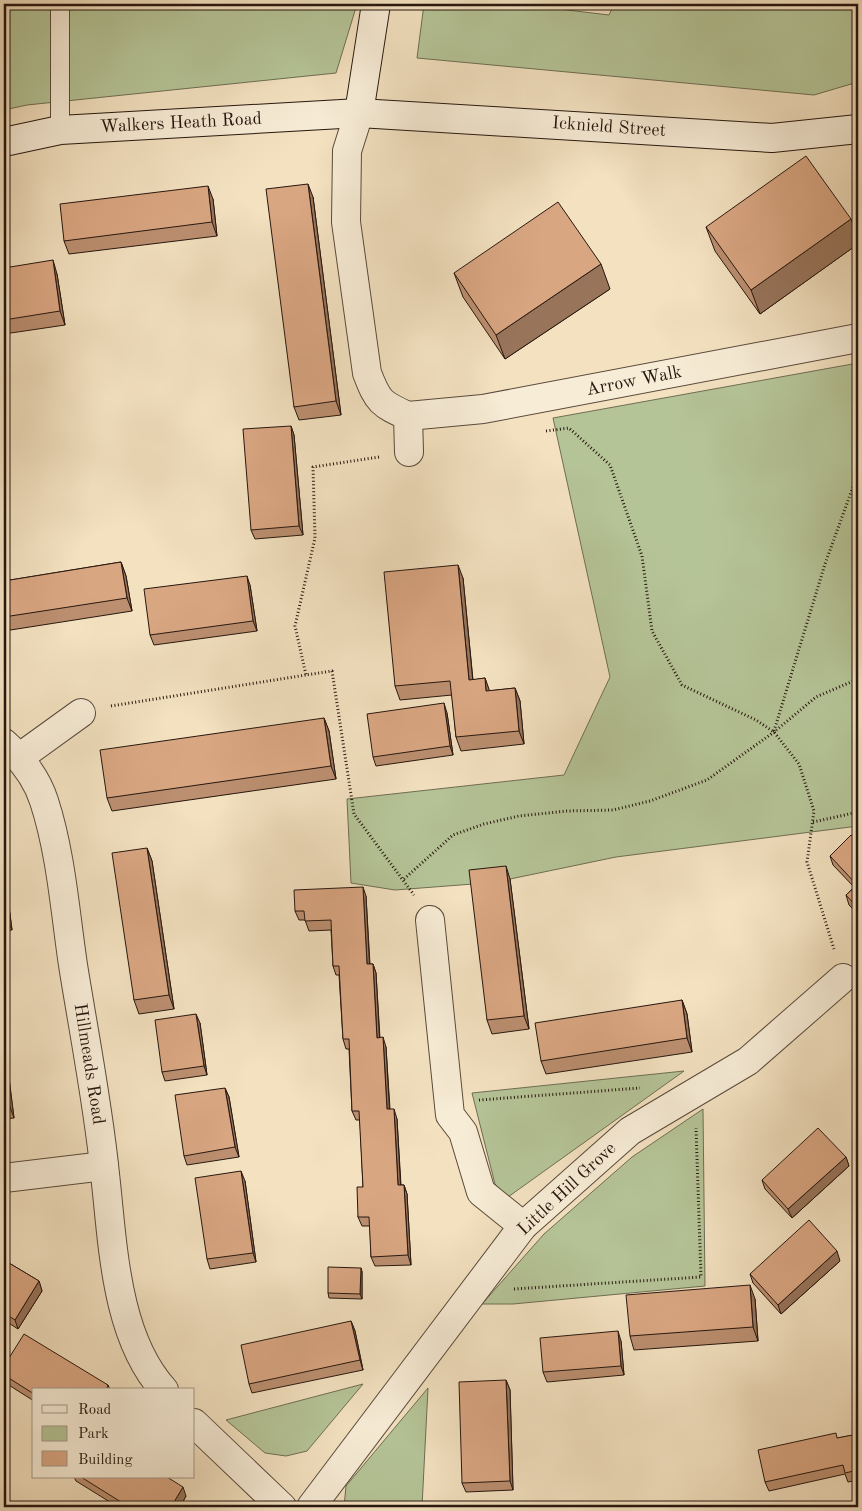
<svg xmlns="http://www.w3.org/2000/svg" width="862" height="1511" font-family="'Old Standard TT',serif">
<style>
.green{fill:#b5c497;stroke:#6e6e53}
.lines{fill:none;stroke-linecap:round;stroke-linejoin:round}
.lane-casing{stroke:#5a4a3b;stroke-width:20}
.street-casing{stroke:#5a4a3b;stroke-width:30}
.secondary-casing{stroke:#27170f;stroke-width:30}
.path{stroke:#27170f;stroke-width:3;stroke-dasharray:1 2.5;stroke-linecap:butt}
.lane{stroke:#f7ecd6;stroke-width:18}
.street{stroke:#f7ecd6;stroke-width:28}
.secondary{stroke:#f7ecd6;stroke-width:28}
.wall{fill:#bb8f70;stroke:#27170f}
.shaded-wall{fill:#98745b;stroke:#27170f}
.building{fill:#d9a682;stroke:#27170f}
.labels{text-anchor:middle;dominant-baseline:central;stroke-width:4;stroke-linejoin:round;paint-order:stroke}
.street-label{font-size:18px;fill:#27170f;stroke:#f7ecd6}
</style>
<rect width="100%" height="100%" fill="#f3e1c0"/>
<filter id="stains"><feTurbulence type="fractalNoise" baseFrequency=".004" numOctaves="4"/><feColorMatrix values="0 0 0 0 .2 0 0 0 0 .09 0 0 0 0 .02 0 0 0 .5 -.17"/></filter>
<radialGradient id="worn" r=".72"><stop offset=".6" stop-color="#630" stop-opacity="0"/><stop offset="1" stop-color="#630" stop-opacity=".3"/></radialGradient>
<g class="green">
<path d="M4,4H357L336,73L27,105L4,110Z"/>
<path d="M424,4H517L609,15L614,4H858V82L814,95L417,58Z"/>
<path d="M858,363V826L616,857L510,879L473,884L395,890L351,883L347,799L564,775L610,677L553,418Z"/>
<path d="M684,1071L508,1197L495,1184L472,1093Z"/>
<path d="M703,1109L705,1286L513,1304H482L544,1234L632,1157Z"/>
<path d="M363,1384L307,1451L286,1456L265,1453L226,1420Z"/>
<path d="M428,1388L422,1507H344L346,1486Z"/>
</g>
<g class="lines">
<defs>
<path id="lane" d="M60,130V4"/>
<g id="street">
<path d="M359,113L347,151L346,222L367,373C378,402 381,404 408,416L409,452"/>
<path d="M408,416L483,409L858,338"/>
<path d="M4,743C21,758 37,779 44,801C61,853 65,911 73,965C84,1034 98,1104 105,1174C113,1244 115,1336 164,1390"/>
<path d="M20,757L81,713"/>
<path d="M430,920L450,1115L463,1132L481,1192L523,1226"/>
<path d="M4,1178L104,1166"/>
<path d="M194,1423L282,1507"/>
<path d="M311,1507L523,1226L630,1131L748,1061L843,978"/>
</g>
<g id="secondary">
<path d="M359,113L376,4"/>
<path d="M4,142L60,130L359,113L772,138L858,129"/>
</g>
</defs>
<use href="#lane" class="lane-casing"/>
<use href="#street" class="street-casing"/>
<use href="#secondary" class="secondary-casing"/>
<g class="path">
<path d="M546,431L569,428L610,465L642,556L652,631L682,685L756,720L774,732L799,764L814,811L807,862L834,949"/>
<path d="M379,457L313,467L315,538L295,626L306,675L332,671L354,814L414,895"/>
<path d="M111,706L306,675"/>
<path d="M774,731L825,564L858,473"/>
<path d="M813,822L858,812"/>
<path d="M404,879L453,835L484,824L519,816L567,811L613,810L650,801L707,780L774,732L816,697L858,679"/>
<path d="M479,1100L640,1088"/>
<path d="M514,1289L701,1277L696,1128"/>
<path d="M536,1506L619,1503L652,1507"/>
</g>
<use href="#lane" class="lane"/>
<use href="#street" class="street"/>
<use href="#secondary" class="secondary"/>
</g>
<g class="wall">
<path d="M313,197L341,415L299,420L294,407Z"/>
<path d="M213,199L217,236L69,254L64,241Z"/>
<path d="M851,219L858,240V244L760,314L715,251L706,227Z"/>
<path d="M4,268L57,274L65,325L4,334Z"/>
<path d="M454,273L610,289L505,359L463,297Z"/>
<path d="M291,426L294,435L303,535L255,539L251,530Z"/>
<path d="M121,562L126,576L132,611L4,631V581Z"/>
<path d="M463,578L473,680L485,678L489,691L515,688L520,701L524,744L461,751L456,737L452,695L400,700L395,686Z"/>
<path d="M250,585L257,631L154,645L150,635Z"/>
<path d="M447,713L453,755L376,766L373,757Z"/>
<path d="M324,718L329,731L336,779L112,811L107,798Z"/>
<path d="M858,842V914L849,905L846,895L854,887L833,865L830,856Z"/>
<path d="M147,848L152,861L174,1009L139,1014L134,1000Z"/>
<path d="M4,868L12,930L4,931Z"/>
<path d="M510,879L529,1029L492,1034L487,1020Z"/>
<path d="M366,896L370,964H373L376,973L380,1038L386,1047L390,1109L397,1119L401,1185H404L407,1194L411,1265L375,1266L371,1257L370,1226H362L358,1217L363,1187L360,1120H356L352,1111L349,1049H346L343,1039L339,975H336L333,966L331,930L309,931L305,920H299L295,911Z"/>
<path d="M682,1000L687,1014L692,1052L546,1074L541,1061Z"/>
<path d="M200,1023L207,1075L165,1081L162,1072Z"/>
<path d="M4,1039L14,1118L4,1119Z"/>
<path d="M225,1088L229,1097L239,1157L187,1165L184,1156Z"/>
<path d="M846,1157L849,1166L792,1218L765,1189L762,1180Z"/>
<path d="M245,1181L256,1262L210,1269L207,1259Z"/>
<path d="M4,1260L39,1281L42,1291L18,1329L4,1320Z"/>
<path d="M840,1261L781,1314L753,1283L750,1274Z"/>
<path d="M361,1268L362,1272V1299L329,1298L328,1293Z"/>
<path d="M755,1299L758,1341L634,1350L630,1336Z"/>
<path d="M351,1321L355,1331L363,1370L252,1393L249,1384Z"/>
<path d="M621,1341L624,1375L547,1382L543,1372Z"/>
<path d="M4,1366L108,1385L110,1390H34V1401L4,1382Z"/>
<path d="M506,1380L510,1390L513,1490L466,1492L462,1483Z"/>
<path d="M858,1434V1480L848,1482L845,1474L769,1491L765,1482L838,1438Z"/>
<path d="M74,1477H167L186,1496L180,1507H118L76,1481Z"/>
</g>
<g class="shaded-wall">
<path d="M308,184L313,197L341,415L336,401Z"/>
<path d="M208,186L213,199L217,236L212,222Z"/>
<path d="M851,219L858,240V244L760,314L751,290Z"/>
<path d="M53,260L57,274L65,325L60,311Z"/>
<path d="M601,264L610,289L505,359L496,335Z"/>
<path d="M291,426L294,435L303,535L299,526Z"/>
<path d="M121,562L126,576L132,611L127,598Z"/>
<path d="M458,565L463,578L474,693L469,680Z"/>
<path d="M247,576L250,585L257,631L253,621Z"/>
<path d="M485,678L490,692L486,691Z"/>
<path d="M515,688L520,701L524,744L519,731Z"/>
<path d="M444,703L447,713L453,755L450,746Z"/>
<path d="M324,718L329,731L336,779L331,766Z"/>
<path d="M147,848L152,861L174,1009L169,995Z"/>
<path d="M506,866L510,879L529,1029L524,1016Z"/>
<path d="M4,868L12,930L8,921L4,885Z"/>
<path d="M363,887L366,896L370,974L367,964Z"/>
<path d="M373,964L376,973L380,1047L377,1038Z"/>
<path d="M682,1000L687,1014L692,1052L687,1038Z"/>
<path d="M196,1014L200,1023L207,1075L204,1066Z"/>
<path d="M383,1037L386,1047L390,1119L387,1109Z"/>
<path d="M4,1039L14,1118L9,1104L4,1063Z"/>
<path d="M225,1088L229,1097L239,1157L235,1147Z"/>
<path d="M394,1109L397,1119L401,1194L398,1185Z"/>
<path d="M846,1157L849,1166L792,1218L788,1209Z"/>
<path d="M241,1171L245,1181L256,1262L253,1253Z"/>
<path d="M404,1185L407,1194L411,1265L408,1255Z"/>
<path d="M837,1251L840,1261L781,1314L778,1305Z"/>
<path d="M361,1268L362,1272V1299L360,1294Z"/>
<path d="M39,1281L42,1291L18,1329L15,1320Z"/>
<path d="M750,1285L755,1299L758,1341L753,1327Z"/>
<path d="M351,1321L355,1331L363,1370L360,1360Z"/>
<path d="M618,1331L621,1341L624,1375L621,1366Z"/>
<path d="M506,1380L510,1390L513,1490L510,1481Z"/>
<path d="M108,1385L110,1390H106Z"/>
<path d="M183,1487L186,1496L180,1507H171Z"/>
</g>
<g class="building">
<path d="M806,156L851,219L751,290L706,227Z"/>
<path d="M308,184L336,401L294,407L266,189Z"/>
<path d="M208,186L212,222L64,241L60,204Z"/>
<path d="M558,202L601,264L496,335L454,273Z"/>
<path d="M53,260L60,311L4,320V268Z"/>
<path d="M291,426L299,526L251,530L243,429Z"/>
<path d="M121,562L127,598L4,617V581Z"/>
<path d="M458,565L469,680L485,678L486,691L515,688L519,731L456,737L450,681L395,686L384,572Z"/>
<path d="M247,576L253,621L150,635L144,589Z"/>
<path d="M444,703L450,746L373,757L367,714Z"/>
<path d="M324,718L331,766L107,798L100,750Z"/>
<path d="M851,835L858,842V908L846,895L857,885L830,856Z"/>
<path d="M147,848L169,995L134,1000L112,853Z"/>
<path d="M506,866L524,1016L487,1020L469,870Z"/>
<path d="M4,885L8,921L4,922Z"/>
<path d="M363,887L367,964H373L377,1038L383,1037L387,1109H394L398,1185H404L408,1255L371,1257L369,1217H358L357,1187H363L359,1111H352L349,1039H343L339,966H333L331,920L305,921L304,911H295L294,890Z"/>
<path d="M682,1000L687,1038L541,1061L535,1023Z"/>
<path d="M196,1014L204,1066L162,1072L155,1020Z"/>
<path d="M4,1063L9,1104L4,1105Z"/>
<path d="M225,1088L235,1147L184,1156L175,1095Z"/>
<path d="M818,1128L846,1157L788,1209L762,1180Z"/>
<path d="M241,1171L253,1253L207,1259L195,1178Z"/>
<path d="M809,1220L837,1251L778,1305L750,1274Z"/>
<path d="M4,1260L39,1281L15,1320L4,1313Z"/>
<path d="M328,1267L361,1268L360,1294L328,1293Z"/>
<path d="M750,1285L753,1327L630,1336L626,1295Z"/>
<path d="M351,1321L360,1360L249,1384L241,1345Z"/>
<path d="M618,1331L621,1366L543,1372L540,1338Z"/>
<path d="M24,1334L108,1385L106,1390H34V1394L4,1375V1366Z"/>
<path d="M506,1380L510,1481L462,1483L459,1382Z"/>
<path d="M836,1433L837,1438L858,1434V1470L845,1473L843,1465L765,1482L758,1450Z"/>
<path d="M81,1477H167L183,1487L171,1507H129Z"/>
<path d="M538,1504V1507H493Z"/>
</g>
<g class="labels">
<g class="street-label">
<text transform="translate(181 123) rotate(-3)">Walkers Heath Road</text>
<text transform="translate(609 127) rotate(4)">Icknield Street</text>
<text transform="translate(634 381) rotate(-11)">Arrow Walk</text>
<text transform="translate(89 1064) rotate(81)">Hillmeads Road</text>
<text transform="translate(567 1189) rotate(-43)">Little Hill Grove</text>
</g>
</g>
<rect width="862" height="1511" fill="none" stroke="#f3e1c0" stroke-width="20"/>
<rect x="5" y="5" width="852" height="1501" fill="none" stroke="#27170f" stroke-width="2.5"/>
<rect x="10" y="10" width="842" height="1491" fill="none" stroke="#27170f"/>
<rect x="32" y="1388" width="162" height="90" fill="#f7ecd6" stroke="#a49786"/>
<rect x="42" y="1405" width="25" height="8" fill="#f7ecd6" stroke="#a49786"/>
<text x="78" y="1414" font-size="15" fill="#27170f">Road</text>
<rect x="42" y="1426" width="25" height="15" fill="#b5c497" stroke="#a49786"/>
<text x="78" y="1438" font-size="15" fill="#27170f">Park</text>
<rect x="42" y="1451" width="25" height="15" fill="#d9a682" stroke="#a49786"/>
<text x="78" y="1464" font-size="15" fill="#27170f">Building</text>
<rect width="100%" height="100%" filter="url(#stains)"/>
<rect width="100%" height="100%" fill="url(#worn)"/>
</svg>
